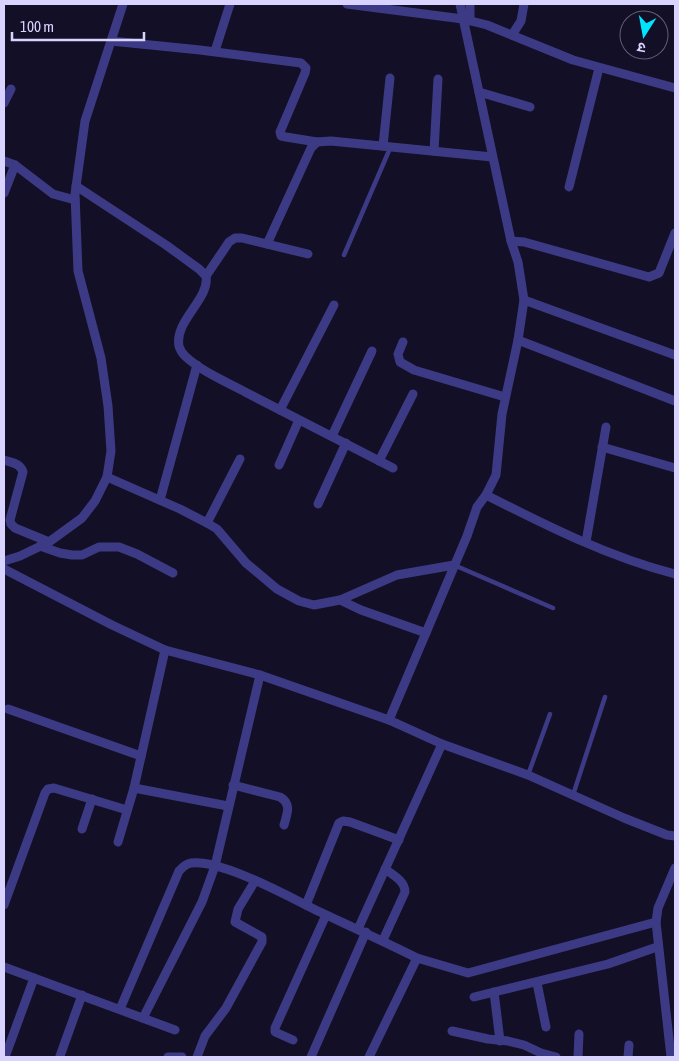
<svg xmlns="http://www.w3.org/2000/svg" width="679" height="1061" font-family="'Asap Condensed','Noto Sans Devanagari',sans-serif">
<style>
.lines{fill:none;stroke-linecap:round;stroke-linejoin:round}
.service{stroke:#3d3a85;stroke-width:4.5}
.minor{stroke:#3d3a85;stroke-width:9}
</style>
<rect width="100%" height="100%" fill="#130f26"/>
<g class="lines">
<g class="service">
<path d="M344,255L391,146"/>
<path d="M454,565L553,608"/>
<path d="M528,775L550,714"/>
<path d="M573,795L605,697"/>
</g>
<g class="minor">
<path d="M347,4L463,19L487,25L573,60L675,88"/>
<path d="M470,4V21"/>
<path d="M512,35L521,21L524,4"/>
<path d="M111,41L200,50L301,63L306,68L305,73L280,132L281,136L286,137L317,142"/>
<path d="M215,51L230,4"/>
<path d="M479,92L530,107"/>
<path d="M4,103L11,89"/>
<path d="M383,146L390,78"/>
<path d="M434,151L438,79"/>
<path d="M4,161L15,165L53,194L75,200"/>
<path d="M76,186L166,245L199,269L206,276C210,299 174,321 179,346C180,350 182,353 185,356C202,372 227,382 247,393C296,418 345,443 393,468"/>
<path d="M569,187L599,68"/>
<path d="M4,193L15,165"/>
<path d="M511,241L524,242L649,277L659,273L675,233"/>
<path d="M267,244L311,148L317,142L331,141L492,157"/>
<path d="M206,276L229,242L235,238H242L308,254"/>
<path d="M524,300L675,355"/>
<path d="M518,340L675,401"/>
<path d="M403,342L398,354L400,362L414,370L505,397"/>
<path d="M280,410L334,305"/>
<path d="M332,436L372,351"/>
<path d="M602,447L675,468"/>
<path d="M4,460C12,463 20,463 23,472L10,520L11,524L15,528L49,542"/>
<path d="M379,461L413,394"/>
<path d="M279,465L299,420"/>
<path d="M107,477L180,509L207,523L217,529L246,563L277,589L299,601L314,605L340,600L397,575L454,565"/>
<path d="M486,495C547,526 609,557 675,574"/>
<path d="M160,500L197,365"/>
<path d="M318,504L346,443"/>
<path d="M207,523L240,459"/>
<path d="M586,542L606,427"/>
<path d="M40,546L60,553L72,555H82L99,547H119L137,554L173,573"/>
<path d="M4,561L20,556L49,542L82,518L95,501L107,477L111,451L108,406L101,358L78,271L75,194L85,121L123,4"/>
<path d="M4,569L112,625L165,650L260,675L389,720L442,744L528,775L624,818L667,835L675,836"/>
<path d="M340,600L361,610L426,633"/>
<path d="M8,709L141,756"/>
<path d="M389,720L467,536L477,507L486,495L496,475L502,414L518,340L524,300L518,262L511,241L460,4"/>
<path d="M233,785L280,797C292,804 287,814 284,825"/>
<path d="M134,788L228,806"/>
<path d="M82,829L92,799"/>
<path d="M118,842L134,788L165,650"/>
<path d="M4,905L45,793L48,789L54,788L127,810"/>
<path d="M306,905L339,823L343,821L350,822L399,840"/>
<path d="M358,929L442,744"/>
<path d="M383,940L405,892C405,881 393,875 385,869"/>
<path d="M4,967L175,1030"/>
<path d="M537,983L546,1027"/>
<path d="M494,992L500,1041"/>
<path d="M474,997L608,964L657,947"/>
<path d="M120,1009L179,871C183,867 185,864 191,863C222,859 291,898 320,912C352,927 385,942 417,958"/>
<path d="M143,1018L202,902L215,866L260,675"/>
<path d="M452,1031L488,1039L508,1041L524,1045L541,1053L556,1057"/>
<path d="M293,1040L275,1032V1028L326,915"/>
<path d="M60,1056L82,995"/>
<path d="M5,1057L34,978"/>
<path d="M168,1057H182"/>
<path d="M197,1057L205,1036L226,1008L262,942V937L235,922L238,909L255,881"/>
<path d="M311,1057L366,932"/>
<path d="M369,1057L417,958L468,973L656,922"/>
<path d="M578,1057L579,1034"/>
<path d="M628,1057L629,1045"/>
<path d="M671,1057L656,922L658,908L675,868"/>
</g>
</g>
<rect width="679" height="1061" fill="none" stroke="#d9d4ff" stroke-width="10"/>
<g transform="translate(644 35) rotate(191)"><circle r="24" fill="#130f26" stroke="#625e7d"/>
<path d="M0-4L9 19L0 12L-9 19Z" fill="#00e5ff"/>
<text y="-8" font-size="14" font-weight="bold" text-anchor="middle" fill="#d9d4ff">उ</text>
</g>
<path d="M12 32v8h132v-8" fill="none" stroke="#d9d4ff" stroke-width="2.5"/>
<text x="20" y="32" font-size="15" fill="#d9d4ff" stroke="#130f26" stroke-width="4" paint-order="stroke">100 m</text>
</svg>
